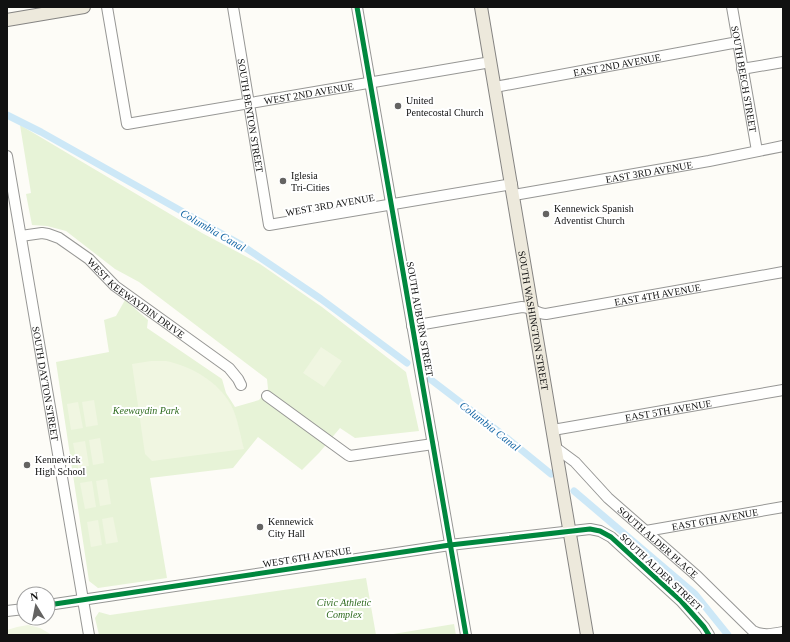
<svg xmlns="http://www.w3.org/2000/svg" width="790" height="642" font-family="'Times New Roman',serif">
<style>
.green{fill:#e7f3d7}
.pitch{fill:#f0f6e1}
.lines{fill:none;stroke-linecap:round;stroke-linejoin:round}
.canal{stroke:#cde8f7;stroke-width:7}
.minor-casing{stroke:#979795;stroke-width:12}
.major-casing{stroke:#858482;stroke-width:14}
.minor{stroke:#fffffe;stroke-width:10}
.major{stroke:#ede9dc;stroke-width:12}
.cycleway-casing{stroke:#fff;stroke-width:8}
.cycleway{stroke:#00873e;stroke-width:5}
.poi-dot{fill:#646362;stroke:#fff;stroke-width:1.5}
.labels{text-anchor:middle;dominant-baseline:central;stroke-width:4;stroke-linejoin:round;paint-order:stroke}
.street-label{font-size:10px;fill:#111;stroke:#fff}
.poi-label{font-size:10px;fill:#111;stroke:#fff;text-anchor:start}
.park-label{font-size:10px;font-style:italic;fill:#2f6b1f;stroke:#fff}
.water-label{font-size:11px;font-style:italic;fill:#1768a6;stroke:#fff}
</style>
<rect width="100%" height="100%" fill="#fdfcf7"/>
<g class="green">
<path d="M20,125L202,233L260,264L322,307L406,372L419,431L355,438L340,428L319,453L302,470L258,437L233,468L150,478L167,578L98,588L89,581L56,362L109,352L104,320L116,316L125,300L148,320L147,328L222,379L226,393L235,407L259,400L268,389L267,379L139,282L115,269L66,231L47,226L32,225L26,194L31,193Z"/>
<path d="M366,578L376,635H99L95,618L99,612L110,615Z"/>
<path d="M454,624L456,635H387Z"/>
</g>
<g class="pitch">
<path d="M321,347L342,361L324,387L303,373Z"/>
<path d="M151,361C156,361 161,361 166,361C191,366 219,382 231,405C238,418 240,435 244,449L152,461L145,454L132,364Z"/>
<path d="M94,400L98,425L86,427L82,402Z"/>
<path d="M78,402L83,428L71,430L67,404Z"/>
<path d="M100,438L104,463L93,465L89,440Z"/>
<path d="M85,441L89,466L78,468L73,443Z"/>
<path d="M107,479L111,504L100,506L96,481Z"/>
<path d="M92,481L96,507L85,509L80,483Z"/>
<path d="M113,517L118,542L106,544L102,519Z"/>
<path d="M98,520L102,545L91,547L87,522Z"/>
<path d="M28,625L40,628L52,635H7V630L17,627Z"/>
</g>
<g class="lines">
<g class="canal">
<path d="M7,115L41,132L240,244L321,299L407,363"/>
<path d="M430,379L498,431L551,474"/>
<path d="M574,491L695,594L728,635"/>
</g>
<defs>
<g id="minor">
<path id="s1" d="M107,7L127,124L491,62"/>
<path id="s2" d="M233,7L269,225L512,184"/>
<path d="M357,7L466,635"/>
<path id="s3" d="M732,7L757,151"/>
<path d="M742,69L783,62"/>
<path id="s4" d="M495,87L738,42"/>
<path id="s5" d="M7,156L89,635"/>
<path id="s6" d="M514,195L709,161L783,146"/>
<path id="s7" d="M21,236L42,233L48,234L59,238L89,259L115,286L229,368L238,379L241,385"/>
<path id="s8" d="M412,326L522,307C531,307 537,314 546,314L783,272"/>
<path d="M267,396L348,455L350,456L433,444"/>
<path id="s9" d="M553,430L783,390"/>
<path id="s10" d="M556,448L575,462L608,498L697,576L753,631C763,636 772,634 783,632"/>
<path id="s11" d="M646,531L783,507"/>
<path d="M48,605L450,545L590,529L600,531L611,537L681,601L704,627L709,635"/>
<path d="M7,611L24,609"/>
</g>
<g id="major">
<path id="s12" d="M481,7L587,635"/>
<path d="M7,20L84,7"/>
</g>
</defs>
<use href="#minor" class="minor-casing"/>
<use href="#major" class="major-casing"/>
<use href="#minor" class="minor"/>
<use href="#major" class="major"/>
<defs>
<g id="cycleway">
<path d="M357,7L466,635"/>
<path d="M48,605L450,545L590,529L600,531L611,537L681,601L704,627L709,635"/>
</g>
</defs>
<use href="#cycleway" class="cycleway-casing"/>
<use href="#cycleway" class="cycleway"/>
</g>
<g class="poi-dot">
<circle cx="398" cy="106" r="4"/>
<circle cx="283" cy="181" r="4"/>
<circle cx="546" cy="214" r="4"/>
<circle cx="27" cy="465" r="4"/>
<circle cx="260" cy="527" r="4"/>
</g>
<g class="labels">
<g class="street-label">
<text stroke="none"><textPath href="#s4" startOffset="124">EAST 2ND AVENUE</textPath></text>
<text stroke="none"><textPath href="#s3" startOffset="73">SOUTH BEECH STREET</textPath></text>
<text stroke="none"><textPath href="#s1" startOffset="303">WEST 2ND AVENUE</textPath></text>
<text stroke="none"><textPath href="#s2" startOffset="110">SOUTH BENTON STREET</textPath></text>
<text stroke="none"><textPath href="#s6" startOffset="137">EAST 3RD AVENUE</textPath></text>
<text transform="translate(330 205) rotate(-10)">WEST 3RD AVENUE</text>
<text stroke="none"><textPath href="#s8" startOffset="250">EAST 4TH AVENUE</textPath></text>
<text stroke="none"><textPath href="#s7" startOffset="137">WEST KEEWAYDIN DRIVE</textPath></text>
<text transform="translate(420 319) rotate(80)">SOUTH AUBURN STREET</text>
<text stroke="none"><textPath href="#s12" startOffset="318">SOUTH WASHINGTON STREET</textPath></text>
<text stroke="none"><textPath href="#s5" startOffset="231">SOUTH DAYTON STREET</textPath></text>
<text stroke="none"><textPath href="#s9" startOffset="117">EAST 5TH AVENUE</textPath></text>
<text stroke="none"><textPath href="#s11" startOffset="70">EAST 6TH AVENUE</textPath></text>
<text stroke="none"><textPath href="#s10" startOffset="139">SOUTH ALDER PLACE</textPath></text>
<text transform="translate(307 557) rotate(-9)">WEST 6TH AVENUE</text>
<text transform="translate(661 572) rotate(43)">SOUTH ALDER STREET</text>
</g>
<g class="poi-label">
<text x="406" y="100">United<tspan x="406" dy="12">Pentecostal Church</tspan></text>
<text x="291" y="175">Iglesia<tspan x="291" dy="12">Tri-Cities</tspan></text>
<text x="554" y="208">Kennewick Spanish<tspan x="554" dy="12">Adventist Church</tspan></text>
<text x="35" y="459">Kennewick<tspan x="35" dy="12">High School</tspan></text>
<text x="268" y="521">Kennewick<tspan x="268" dy="12">City Hall</tspan></text>
</g>
<g class="park-label">
<text x="146" y="410">Keewaydin Park</text>
<text x="344" y="602">Civic Athletic<tspan x="344" dy="12">Complex</tspan></text>
</g>
<g class="water-label">
<text transform="translate(213 230) rotate(30)">Columbia Canal</text>
<text transform="translate(490 426) rotate(38)">Columbia Canal</text>
</g>
</g>
<rect width="790" height="642" fill="none" stroke="#111111" stroke-width="16"/>
<g transform="translate(36 606) rotate(350)"><circle r="19" fill="#ffffff" stroke="#a0a0a0"/>
<path d="M0-3L7 15L0 10L-7 15Z" fill="#646362"/>
<text y="-6" font-size="11" font-weight="bold" text-anchor="middle" fill="#111111">N</text>
</g>
</svg>
